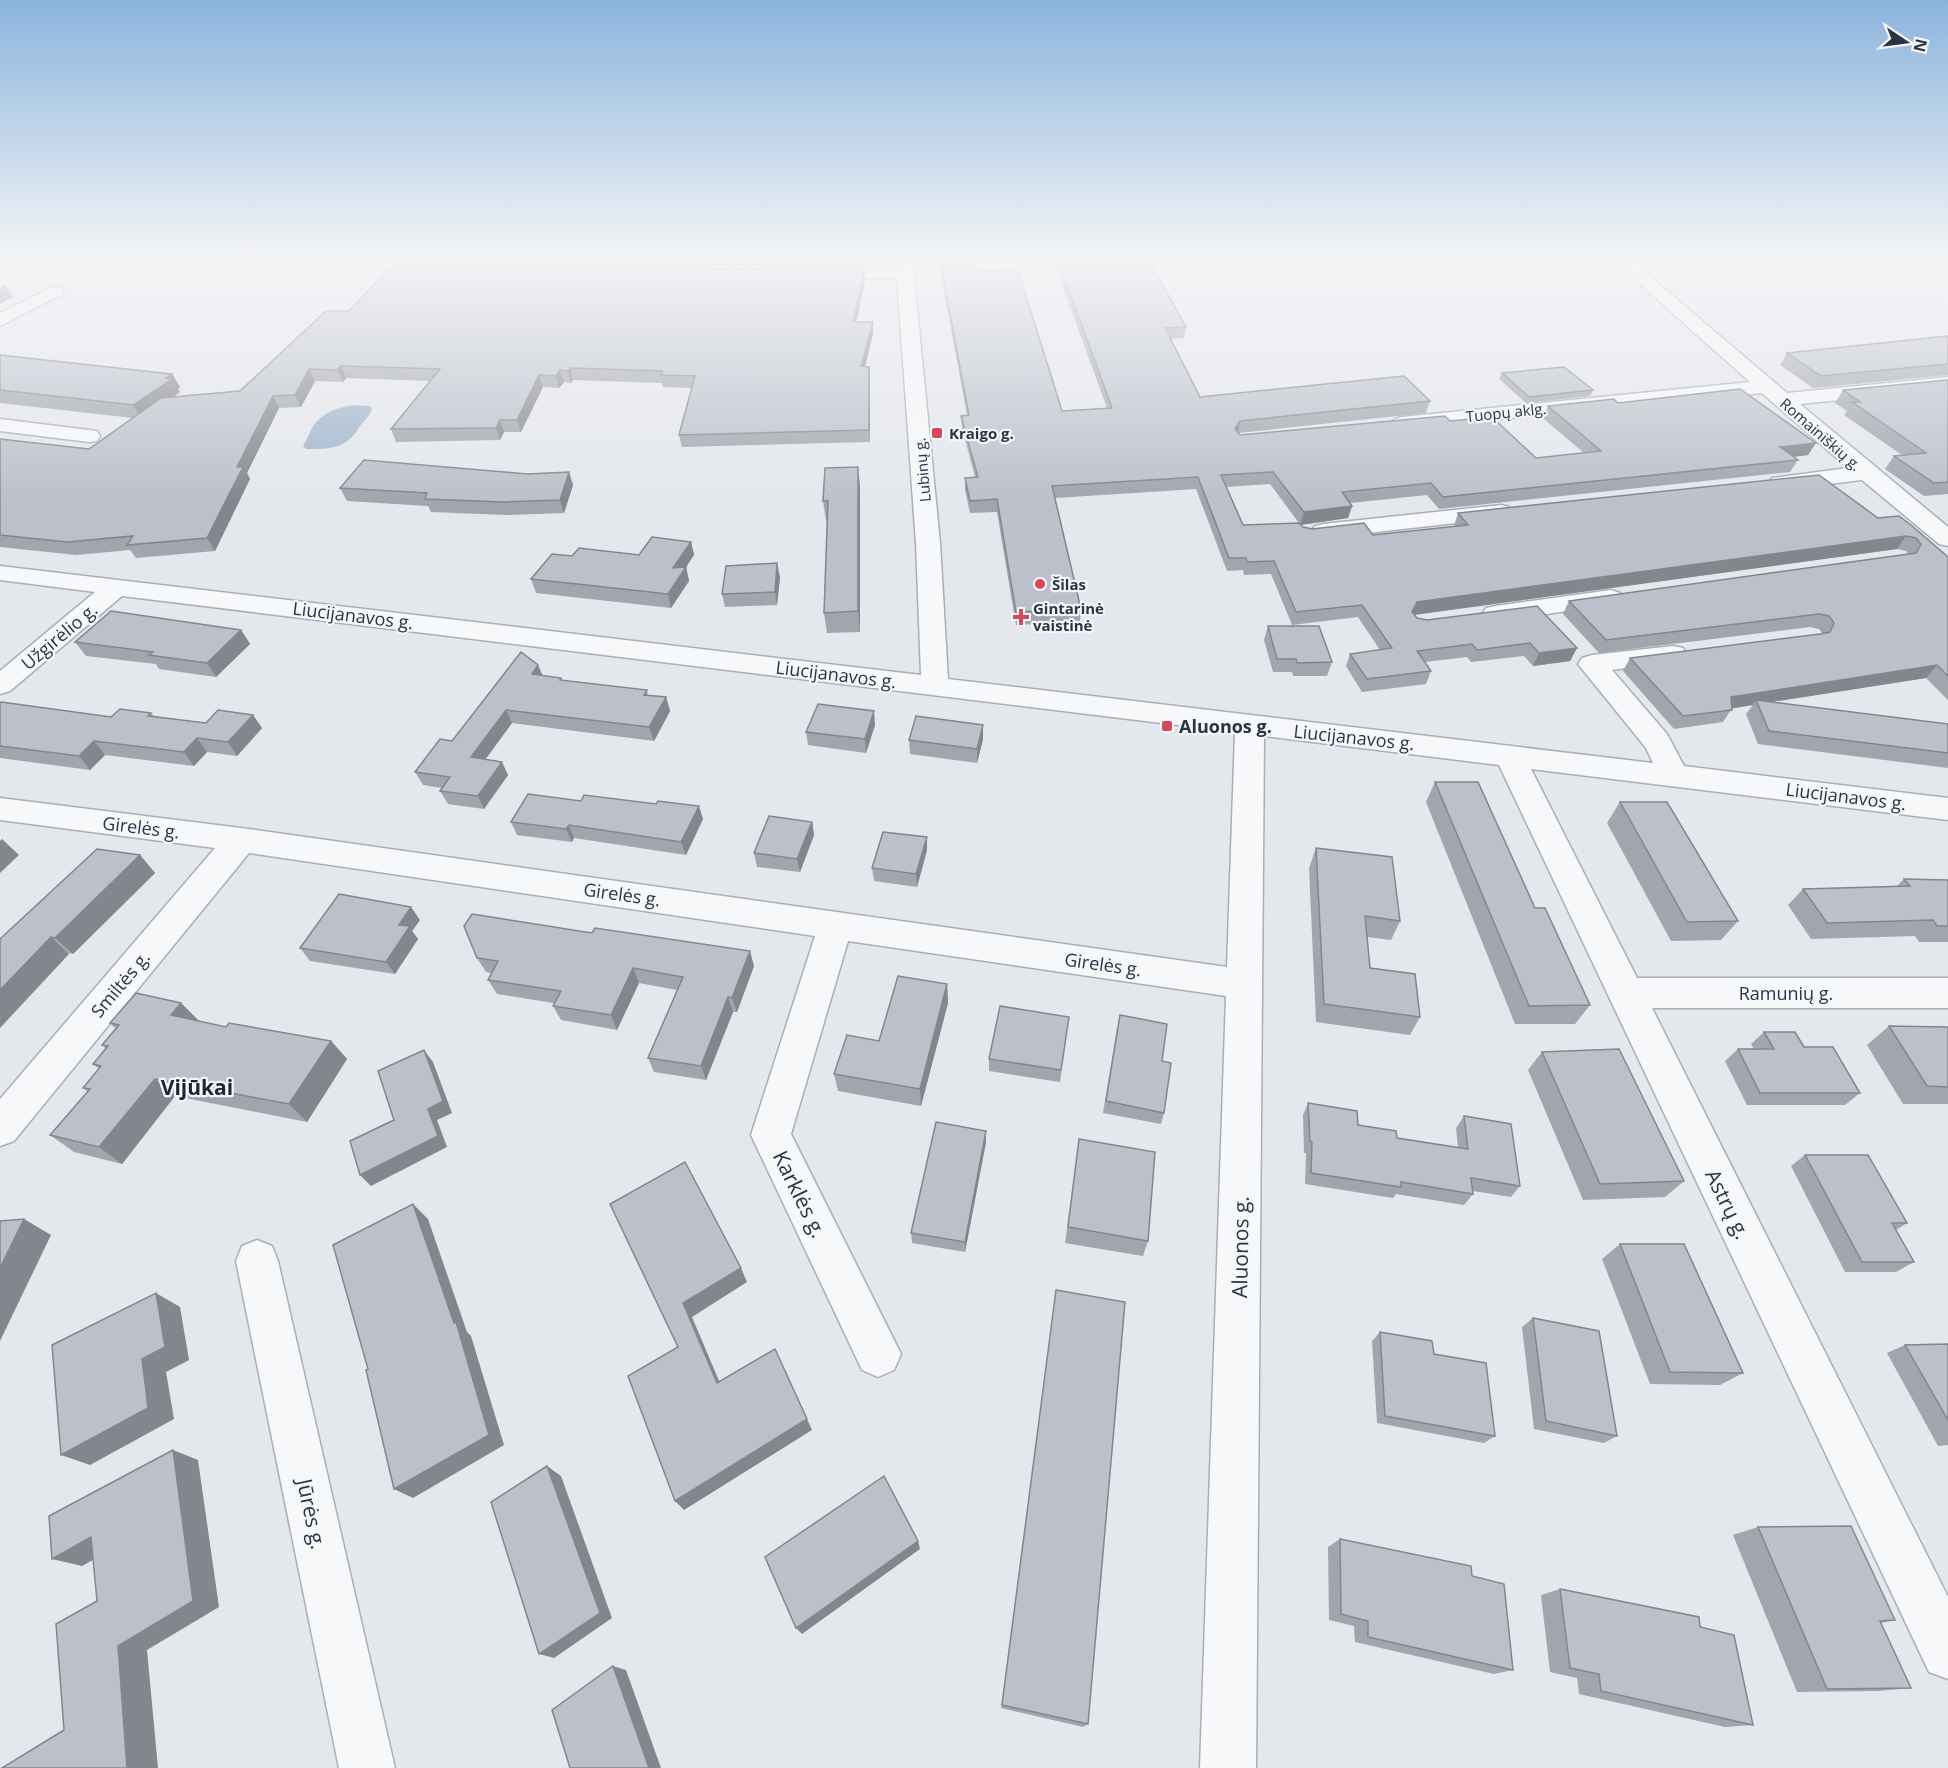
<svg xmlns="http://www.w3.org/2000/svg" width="1948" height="1768" font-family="'Open Sans',sans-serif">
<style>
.water{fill:#9fb4cc}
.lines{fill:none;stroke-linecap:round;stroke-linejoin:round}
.minor-casing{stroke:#a9aeb7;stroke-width:3}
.minor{fill:#f7f8fa;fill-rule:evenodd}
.wall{fill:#a1a5ae;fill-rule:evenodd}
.shaded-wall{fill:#83868d}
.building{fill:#bbc0ca;stroke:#83868d;stroke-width:1.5}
.poi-dot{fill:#d1495b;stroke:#f4f6f9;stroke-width:2}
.labels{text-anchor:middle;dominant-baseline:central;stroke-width:4.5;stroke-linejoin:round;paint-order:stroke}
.far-street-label{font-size:15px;fill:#2b3445;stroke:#f4f6f9}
.far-poi-label{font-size:15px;font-weight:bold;fill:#2b3445;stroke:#f4f6f9;text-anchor:start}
.street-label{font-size:18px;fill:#2b3445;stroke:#f4f6f9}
.poi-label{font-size:18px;font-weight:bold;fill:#2b3445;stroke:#f4f6f9;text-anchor:start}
.quarter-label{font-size:21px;font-weight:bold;fill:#1d2536;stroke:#f4f6f9}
.near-street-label{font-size:21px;fill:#2b3445;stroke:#f4f6f9}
</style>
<rect width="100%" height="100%" fill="#e4e7ec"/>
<path class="water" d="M355,405L370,406L372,409C369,418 362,422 358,429C346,449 329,449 306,449L303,446C307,440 309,434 312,428C321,413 338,407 355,405Z"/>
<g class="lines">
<defs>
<g id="minor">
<path d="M896,255H912L940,543L948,679L1653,763L1646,748L1578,664L1582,658L1592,655L1673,646L1683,648L1687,654L1683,660L1612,670L1667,734L1684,766L1948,798V820L1531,769L1637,978H1948V1008H1652L1948,1597V1679L1929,1672L1499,765L1264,736L1256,1768H1200L1226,996L848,941L791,1134L901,1354L894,1370L878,1377L862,1370L751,1135L815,936L249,853L14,1141L0,1146V1099L215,848L0,820V798L241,828L1227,967L1235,732L122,596L10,691L0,694V671L95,592L0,580V566L921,675L916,543L897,279L821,278L815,277L812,273L815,269L821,268L897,269Z"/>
<path d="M1607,255H1625L1629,259L1679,255H1743L1741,259L1735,260L1640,268L1787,393L1948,377V389L1800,404L1948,527V546L1939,544L1862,480L1780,490L1772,488L1769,483L1772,478L1848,468L1762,393L1402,429L1395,427L1391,423L1395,419L1402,417L1750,382Z"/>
<path d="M55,286L61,287L64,291L61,295L0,326V313Z"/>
<path d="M0,419L89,430L97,431L100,436L97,441L89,442L0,431Z"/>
<path d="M1501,505L1509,507L1513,512L1509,517L1323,538L1315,536L1311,531L1315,526L1323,524Z"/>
<path d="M1611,590L1620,593L1624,598L1620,603L1495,622L1486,620L1482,614L1486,608L1495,606Z"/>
<path d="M257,1240L272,1246L278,1261L395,1768H339L236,1261L242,1246Z"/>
</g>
</defs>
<use href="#minor" class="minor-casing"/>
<use href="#minor" class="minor"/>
</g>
<g class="wall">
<path d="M398,255H870L868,267L401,263Z"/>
<path d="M937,255H972L975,272L1062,411L1107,408L1051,255H1146L1186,327L1184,338L1171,339L1200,397L1430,401L1426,413L1238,433L1240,435L1450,421L1536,458L1584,453L1543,418L1548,406L1618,403L1808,455L1794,457L1798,460L1790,472L1439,509L1427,495L1350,503L1352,506L1348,518L1301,525L1303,527L1312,529L1373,535L1454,526L1458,513L1878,518L1899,516L1948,557V700L1926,678L1771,702L1948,724V768L1758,744L1746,714L1753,705L1732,708L1723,722L1674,729L1623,671L1630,658L1823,634L1819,629L1810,627L1599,653L1563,614L1569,601L1909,554L1906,551L1897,549L1414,615L1417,618L1577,648L1570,661L1533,666L1524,656L1471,662L1467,657L1425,662L1431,671L1426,684L1362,692L1346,666L1350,654L1380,650L1358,617L1292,625L1271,574L1244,575L1243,570L1227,571L1196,489L1055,498L1081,609L1080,622L1016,625L997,512L970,513L965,490V478L975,477L962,428L961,416L967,415ZM1270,484L1299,523L1243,525L1226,487Z"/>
<path d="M864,270L865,281L856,322H873V334L865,366L869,367L870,379V442L682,447L679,435L692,388L663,387L662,383L573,380L571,383L564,382L559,388L543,387L521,432H504L500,440L396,442L391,429L431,381L346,378L343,382L315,381L301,407L279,408L247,473L250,479L215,551L136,558L130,550L76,555L0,547V439L89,449L133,418L0,403V355L172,374L180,387L178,389L180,392L173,397L240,391L349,311Z"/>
<path d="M1948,336V375L1813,388L1780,365L1787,353Z"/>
<path d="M1502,373L1593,390L1590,396L1526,403L1499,379Z"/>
<path d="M1948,380V494L1924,496L1885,469L1894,456L1902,455L1844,415L1847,411L1835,403L1843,390Z"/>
<path d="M569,472L573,485L564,513L507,515L431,512L428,506L347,501L340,488L527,474Z"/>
<path d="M860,486V632L827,633L824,613L827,521H826L823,501Z"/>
<path d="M691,542L694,555L686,567L689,581L671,608L536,593L531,579L639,555Z"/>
<path d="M780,577L777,605L725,607L722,594Z"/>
<path d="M1268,626L1332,662L1327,676H1293L1292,672H1273L1264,640Z"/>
<path d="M241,630L250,644L216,677L159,669L156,664L86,656L75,642Z"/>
<path d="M538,665L542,676L561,678L562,680L647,690L648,696L666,697L670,711L654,741L512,723L485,759L508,775L484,809L448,804L440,791L442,788L423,785L415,772L452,741Z"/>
<path d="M0,703L111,717L151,713L154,716L206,723L253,715L262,728L237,756L207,752L194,766L105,755L90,770L0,758Z"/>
<path d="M875,725L866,753L808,745L806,732Z"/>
<path d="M983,725V739L977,763L910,754L909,740Z"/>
<path d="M1435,782L1535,908L1590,1005L1575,1024H1515L1426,802Z"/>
<path d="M1620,802L1738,921L1721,940L1671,941L1607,823Z"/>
<path d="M703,819L686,855L574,838L572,842L517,835L511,822Z"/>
<path d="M812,822L814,835L800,872L757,867L754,853Z"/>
<path d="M927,837V850L917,887L874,881L872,868Z"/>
<path d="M1316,848L1400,921L1391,940L1367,937L1370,968L1420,1017L1410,1035L1316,1022L1309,868Z"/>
<path d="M140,855L155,873L73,954L0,939Z"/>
<path d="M1904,879L1948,880V942H1919L1915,936L1811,939L1788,905L1803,889L1896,887Z"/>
<path d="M420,920L412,931L418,939L395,974L310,961L300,948Z"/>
<path d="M477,958L754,966L737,1012H733L706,1080L654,1072L648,1058L677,990L639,983L617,1030L561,1020L553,1006L554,1003L497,994L488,980L491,973L486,972Z"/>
<path d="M947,984L948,1003L921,1106L838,1091L834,1074L879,1041Z"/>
<path d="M181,1003L199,1021L226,1027L331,1041L347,1059L307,1122L175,1096L122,1164L74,1152L50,1135L88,1092L83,1088L99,1069L93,1064L106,1049L102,1045L116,1029L110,1023Z"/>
<path d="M1069,1017L1060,1082L989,1071V1059Z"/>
<path d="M1889,1026L1948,1027V1104H1903L1867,1045Z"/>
<path d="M1117,1028L1162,1061L1164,1113L1161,1124L1103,1113Z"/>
<path d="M1764,1032L1804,1047L1860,1093L1845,1105H1747L1725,1061L1738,1049H1754L1751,1044Z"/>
<path d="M1542,1052L1684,1181L1665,1197L1583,1200L1528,1070Z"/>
<path d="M1308,1103L1358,1125L1397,1138L1458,1148L1456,1128L1464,1116L1520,1186L1511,1197L1473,1191V1194L1464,1205L1396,1194L1393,1198L1305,1184L1306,1153H1304L1303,1115Z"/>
<path d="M1079,1139L1148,1241L1143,1256L1065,1243Z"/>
<path d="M986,1142L965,1252L912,1243L911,1233Z"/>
<path d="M1805,1155L1907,1223L1896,1230L1914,1262L1896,1272H1845L1791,1166Z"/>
<path d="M1620,1244L1743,1373L1720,1385L1650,1384L1602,1259Z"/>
<path d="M1056,1290L1088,1724L1083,1727L1001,1708Z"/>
<path d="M1533,1318L1617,1436L1604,1443L1534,1429L1522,1327Z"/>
<path d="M1380,1332L1434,1354L1495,1436L1484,1443L1377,1423L1372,1341Z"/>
<path d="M1948,1344V1445L1938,1446L1887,1353L1905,1345Z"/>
<path d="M1758,1527L1895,1620L1881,1623L1911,1688L1878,1691L1797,1692L1733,1535Z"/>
<path d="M1340,1539L1472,1576L1513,1670L1494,1674L1355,1642L1354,1626L1329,1620L1328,1547Z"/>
<path d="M1560,1589L1700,1627L1753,1725L1725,1727L1579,1694L1577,1678L1550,1672L1541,1595Z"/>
</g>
<g class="shaded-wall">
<path d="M867,255H870L868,267L867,256Z"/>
<path d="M864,270L865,281L854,334L853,322Z"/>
<path d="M5,284L13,297L0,304V287Z"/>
<path d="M873,322V334L862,378L861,366Z"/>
<path d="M341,366L346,378L343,382L337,370Z"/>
<path d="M869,367L870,379V442L869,430Z"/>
<path d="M570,368L573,380L571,383L568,371Z"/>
<path d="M309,369L315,381L301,407L295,395Z"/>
<path d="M560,370L564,382L559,388L556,376Z"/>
<path d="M172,374L180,387L178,389L180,392L142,419L133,405L166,378Z"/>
<path d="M539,375L543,387L521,432L517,420Z"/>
<path d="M273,396L279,408L247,473L250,479L215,551L207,538L237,467Z"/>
<path d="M500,420L504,432L500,440L496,428Z"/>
<path d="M1240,421L1238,433L1235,429Z"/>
<path d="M1816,443L1808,455L1773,459L1780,447Z"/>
<path d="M858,467L860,486V632L858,611Z"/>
<path d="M569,472L573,485L564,513L560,500Z"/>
<path d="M1352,506L1348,518L1300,525L1304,512Z"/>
<path d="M1906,536L1897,549L1413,615L1412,612L1417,602Z"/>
<path d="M691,542L694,555L686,567L689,581L671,608L668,594L673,568Z"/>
<path d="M777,563L780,577L777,605L775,592Z"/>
<path d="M241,630L250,644L216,677L207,663Z"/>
<path d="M1577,648L1570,661L1533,666L1539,653Z"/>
<path d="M538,665L544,679L532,674Z"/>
<path d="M1937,665L1926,678L1758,704L1756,700L1753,705L1723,710L1731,697Z"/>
<path d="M666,697L670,711L654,741L649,727Z"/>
<path d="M506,710L512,723L477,771L471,757Z"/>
<path d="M874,711L875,725L866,753L865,739Z"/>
<path d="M253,715L262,728L237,756L228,742Z"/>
<path d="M983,725V739L977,763V749Z"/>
<path d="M197,738L207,752L194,766L184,752Z"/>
<path d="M94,741L105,755L90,770L79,756Z"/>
<path d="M502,762L508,775L484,809L478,796Z"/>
<path d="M699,806L703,819L686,855L681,842Z"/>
<path d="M812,822L814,835L800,872L797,859Z"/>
<path d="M569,825L574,838L572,842L566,829Z"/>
<path d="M927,837V850L917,887L916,874Z"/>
<path d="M2,839L19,855L0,873V841Z"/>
<path d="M140,855L155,873L73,954L55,938Z"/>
<path d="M411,907L420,920L412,931L418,939L395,974L386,962L399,925Z"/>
<path d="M51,937L69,954L0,1028V990Z"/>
<path d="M750,951L754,966L737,1012L732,998Z"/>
<path d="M633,968L639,983L617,1030L611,1015Z"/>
<path d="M947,984L948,1003L921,1106L920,1089Z"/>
<path d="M728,997L733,1012L706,1080L701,1066Z"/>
<path d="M181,1003L200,1022L171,1015Z"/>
<path d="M331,1041L347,1059L307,1122L289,1104Z"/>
<path d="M424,1050L433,1062L452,1113L437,1120L447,1147L371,1186L360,1175L428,1109Z"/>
<path d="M155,1079L175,1096L122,1164L99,1147Z"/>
<path d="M986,1131V1142L965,1252V1242Z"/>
<path d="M413,1204L428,1219L467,1332L471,1336L504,1445L413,1498L394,1489L454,1323Z"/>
<path d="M24,1219L51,1235L0,1341V1268Z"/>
<path d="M741,1268L747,1282L692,1317L725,1395L717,1383L683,1303Z"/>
<path d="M156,1293L180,1307L189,1360L166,1372L174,1419L90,1465L61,1455L142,1359Z"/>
<path d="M775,1349L812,1430L684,1510L675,1501Z"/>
<path d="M173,1450L198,1460L219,1607L147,1650L158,1768H127L118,1646Z"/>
<path d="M547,1466L561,1476L612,1618L554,1658L539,1654Z"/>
<path d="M91,1537L120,1545L82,1566L52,1559Z"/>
<path d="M918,1541L920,1549L802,1634L796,1628Z"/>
<path d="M613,1666L626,1670L661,1768H649Z"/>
</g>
<g class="building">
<path d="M628,255H867V256Z"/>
<path d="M939,255H972L975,272L1018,270L1062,411L1112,408L1056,255H1146L1186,327L1165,328L1200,397L1404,376L1430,401L1240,421L1235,429L1240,435L1445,416L1450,421L1492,417L1536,458L1601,451L1548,406L1614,399L1618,403L1740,389L1816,443L1780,447L1798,460L1443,497L1431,483L1342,492L1352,506L1304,512L1273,472L1221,475L1243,525L1299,523L1303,527L1312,529L1364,523L1373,535L1468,525L1458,513L1819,475L1878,518L1899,516L1911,525L1948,557V676L1937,665L1731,697L1732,710L1683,716L1630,658L1820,634L1830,632L1834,623L1829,616L1819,614L1606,640L1569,601L1916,553L1921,544L1916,538L1906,536L1417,602L1412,612L1417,618L1427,620L1537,606L1577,648L1539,653L1530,643L1477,650L1472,644L1417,651L1431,671L1367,679L1350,654L1392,648L1362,605L1296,612L1274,561L1247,562L1246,558H1229L1198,477L1052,486L1081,609L1016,612L997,499L970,501L965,478L978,477L961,416L969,415Z"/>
<path d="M392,266L864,270L853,322H873L861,366L869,367V430L679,435L695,376L661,375L663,371L570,368L568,371L560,370L556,376L539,375L517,420H500L496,428L391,429L440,369L341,366L337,370L309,369L295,395L273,396L237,467H243L207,538L127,545L133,536L67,542L0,535V439L89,449L161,398L240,391L326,311H349Z"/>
<path d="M1948,336V364L1821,376L1787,353Z"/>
<path d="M0,355L172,374L166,378L172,379L133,405L0,390Z"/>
<path d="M1564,367L1593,390L1529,397L1502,373Z"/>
<path d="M1948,380V482L1934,483L1894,456L1926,453L1852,402H1860L1843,390Z"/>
<path d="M364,460L527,474L569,472L560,500L502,502L425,499L427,493L340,488Z"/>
<path d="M858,467V611L824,613L828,501H823L825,468Z"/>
<path d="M652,537L691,542L673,568L686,567L668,594L531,579L552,554L572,556L579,548L639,555Z"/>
<path d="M777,563L775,592L722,594L726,566Z"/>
<path d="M111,611L241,630L207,663L149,655L153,652L75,642Z"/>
<path d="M1268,626H1319L1332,662L1297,663L1296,659H1277Z"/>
<path d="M521,652L538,665L532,674L561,678L560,680L647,690L644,695L666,697L649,727L506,710L471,757L502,762L478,796L440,791L450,777L415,772L440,739L452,741Z"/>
<path d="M1756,700L1948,724V753L1769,731Z"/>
<path d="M1,702L111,717L120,709L151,713L148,716L206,723L218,710L253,715L228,742L197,738L184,752L94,741L79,756L0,746V703Z"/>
<path d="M818,704L874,711L865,739L806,732Z"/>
<path d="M916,716L983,725L977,749L909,740Z"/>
<path d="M1435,782H1478L1535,908H1545L1590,1005L1529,1006Z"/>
<path d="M528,794L581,801L584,795L656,804L658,801L699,806L681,842L569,825L566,829L511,822Z"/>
<path d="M1620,802H1667L1738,921L1687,922Z"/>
<path d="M769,816L812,822L797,859L754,853Z"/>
<path d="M883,832L927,837L916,874L872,868Z"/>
<path d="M1316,848L1392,857L1400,921L1365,916L1370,968L1415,974L1420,1017L1324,1004Z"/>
<path d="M97,849L140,855L55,938L51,937L0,990V939Z"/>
<path d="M1904,879L1948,880V926H1937L1933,920L1827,923L1803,889L1910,886Z"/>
<path d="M339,894L411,907L399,925L410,926L386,962L300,948Z"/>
<path d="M472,914L592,933L595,928L750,951L732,998L728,997L701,1066L648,1058L683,977L633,968L611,1015L553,1006L561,991L488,980L498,961L477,958L464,926Z"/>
<path d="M898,976L947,984L920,1089L834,1074L847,1035L879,1041Z"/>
<path d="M136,993L181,1003L171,1015L226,1027L229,1023L331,1041L289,1104L155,1079L99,1147L50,1135L90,1089L83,1088L101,1066L93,1064L108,1046L102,1045L119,1025L110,1023Z"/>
<path d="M1000,1006L1069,1017L1061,1070L989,1059Z"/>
<path d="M1120,1015L1167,1024L1162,1061L1171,1063L1164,1113L1106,1101Z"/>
<path d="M1889,1026L1948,1027V1087L1927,1086Z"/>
<path d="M1764,1032H1795L1804,1047H1833L1860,1093H1760L1738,1049H1774Z"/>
<path d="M1619,1049L1684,1181L1600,1184L1542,1052Z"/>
<path d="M424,1050L443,1101L428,1109L438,1136L360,1175L350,1141L394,1120L378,1071Z"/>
<path d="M1308,1103L1357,1111L1358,1125L1396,1131L1397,1138L1468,1149L1464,1116L1511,1124L1520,1186L1471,1178L1473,1194L1401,1182V1187L1311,1173L1312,1142L1310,1141Z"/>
<path d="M936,1122L986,1131L965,1242L911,1233Z"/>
<path d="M1079,1139L1155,1152L1148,1241L1068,1227Z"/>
<path d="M1805,1155H1868L1907,1223H1892L1914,1262H1862Z"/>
<path d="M685,1162L741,1268L683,1303L717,1383L775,1349L807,1419L675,1501L628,1376L678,1347L610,1204Z"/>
<path d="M413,1204L454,1323L456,1322L489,1435L394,1489L366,1370L368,1369L333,1245Z"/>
<path d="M24,1219L0,1268V1221Z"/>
<path d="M1620,1244H1684L1743,1373L1670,1372Z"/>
<path d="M1056,1290L1125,1302L1088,1724L1002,1705Z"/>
<path d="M156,1293L165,1347L142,1359L148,1408L61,1455L52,1345Z"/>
<path d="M1533,1318L1599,1331L1617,1436L1546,1421Z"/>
<path d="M1380,1332L1432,1341L1434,1354L1486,1363L1495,1436L1385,1416Z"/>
<path d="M1948,1344V1420L1905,1345Z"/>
<path d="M173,1450L193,1601L118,1646L127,1768H2L64,1730L56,1624L97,1601L91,1537L52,1559L49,1516Z"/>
<path d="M547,1466L600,1613L539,1654L491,1502Z"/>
<path d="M884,1476L918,1541L796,1628L765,1557Z"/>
<path d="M1851,1526L1895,1620L1880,1621L1911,1688L1827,1689L1758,1527Z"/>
<path d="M1340,1539L1471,1566L1472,1576L1504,1584L1513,1670L1368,1637V1621L1341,1614Z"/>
<path d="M1560,1589L1699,1617L1700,1627L1734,1635L1753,1725L1601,1691L1599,1674L1570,1668Z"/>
<path d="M613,1666L649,1768H570L552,1710Z"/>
</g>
<linearGradient id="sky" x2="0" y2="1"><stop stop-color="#8bb4dd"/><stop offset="0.51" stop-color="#f3f4f6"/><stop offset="1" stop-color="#f3f4f6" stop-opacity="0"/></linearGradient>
<rect width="1948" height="502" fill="url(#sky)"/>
<g class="poi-dot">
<rect x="931" y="427" width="12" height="12" rx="3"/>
<circle cx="1040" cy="584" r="6"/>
<path d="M1018 608h6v6h6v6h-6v6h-6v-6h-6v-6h6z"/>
<rect x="1161" y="720" width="12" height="12" rx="3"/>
</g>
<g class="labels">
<g class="far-street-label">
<text transform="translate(1506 412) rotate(-6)">Tuopų aklg.</text>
<text transform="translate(1821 434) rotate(41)">Romainiškių g.</text>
<text transform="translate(922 470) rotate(-95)">Lubinų g.</text>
</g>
<g class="far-poi-label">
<text x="949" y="433">Kraigo g.</text>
<text x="1052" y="584">Šilas</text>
<text x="1033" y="608">Gintarinė<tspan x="1033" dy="17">vaistinė</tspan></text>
</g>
<g class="street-label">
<text transform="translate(353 615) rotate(7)">Liucijanavos g.</text>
<text transform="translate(59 636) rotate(-40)">Užgirėlio g.</text>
<text transform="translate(836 674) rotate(7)">Liucijanavos g.</text>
<text transform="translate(1354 737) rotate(6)">Liucijanavos g.</text>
<text transform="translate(1846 796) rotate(7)">Liucijanavos g.</text>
<text transform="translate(141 827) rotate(7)">Girelės g.</text>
<text transform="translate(622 894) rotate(8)">Girelės g.</text>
<text transform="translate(1103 964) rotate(8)">Girelės g.</text>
<text transform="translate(120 984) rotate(-50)">Smiltės g.</text>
<text x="1786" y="993">Ramunių g.</text>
</g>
<g class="poi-label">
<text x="1179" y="726">Aluonos g.</text>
</g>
<g class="quarter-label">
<text x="197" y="1087">Vijūkai</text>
</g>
<g class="near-street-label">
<text transform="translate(800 1194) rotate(64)">Karklės g.</text>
<text transform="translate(1728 1204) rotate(64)">Astrų g.</text>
<text transform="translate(1240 1247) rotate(-89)">Aluonos g.</text>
<text transform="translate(312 1514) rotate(78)">Jūrės g.</text>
</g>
</g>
<g transform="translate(1906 42) rotate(103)" stroke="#f4f6f9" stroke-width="4.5" paint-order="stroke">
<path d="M0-4.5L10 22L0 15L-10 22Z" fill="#2b3445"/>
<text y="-9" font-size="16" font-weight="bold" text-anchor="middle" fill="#2b3445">N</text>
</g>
</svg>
